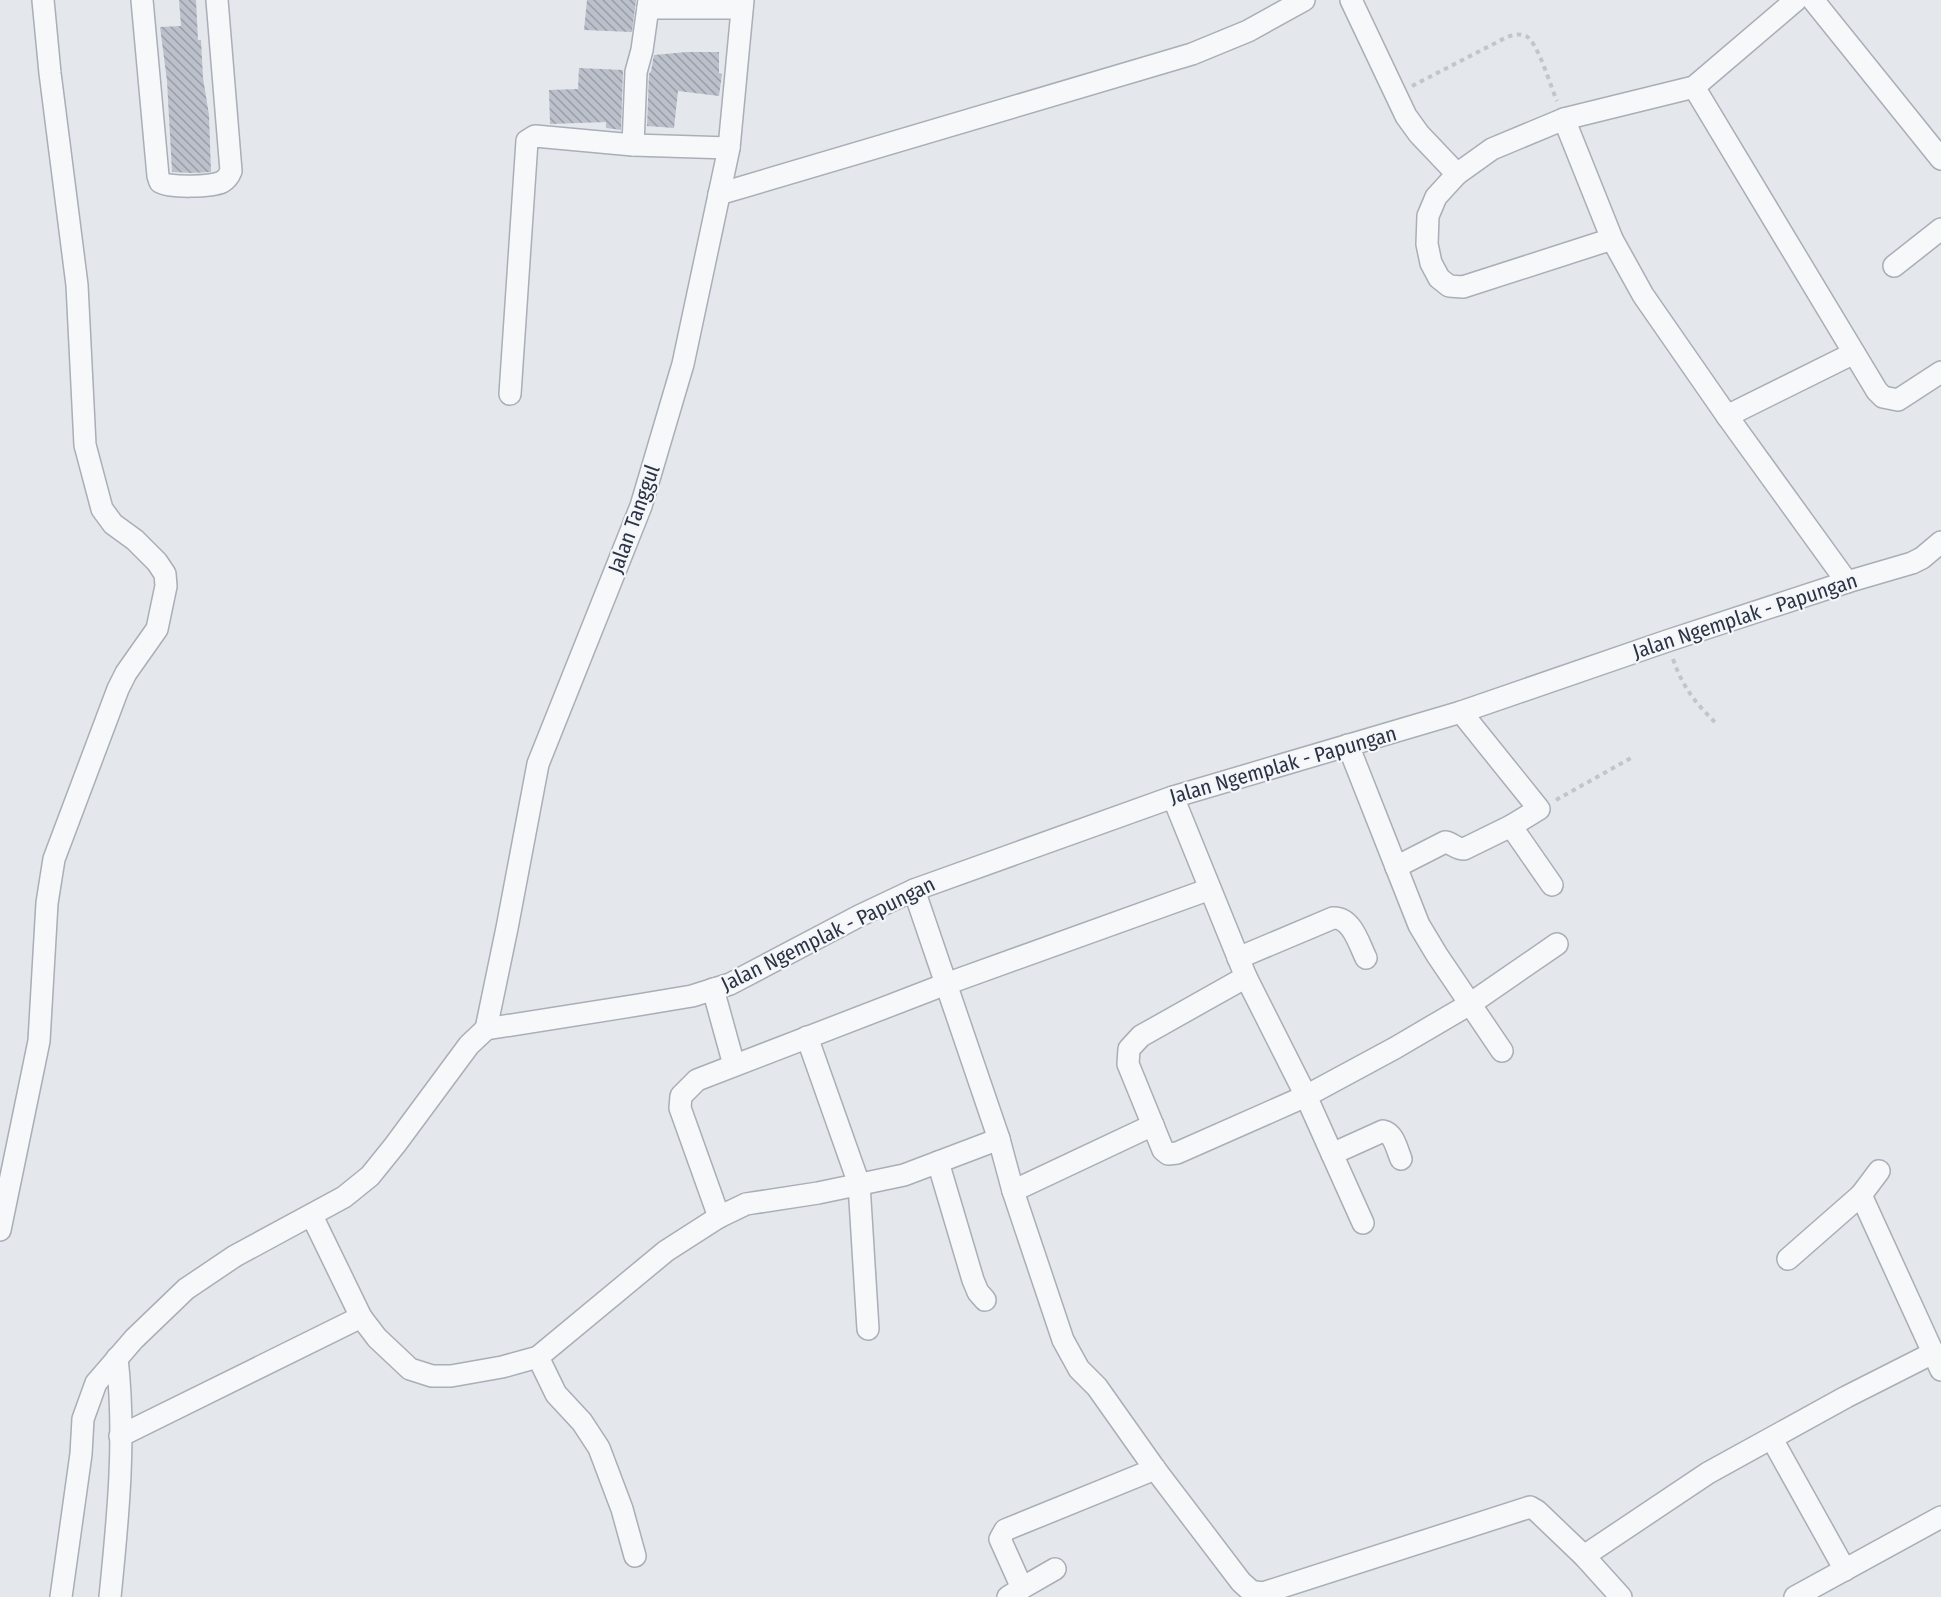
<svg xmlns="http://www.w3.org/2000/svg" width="1941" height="1597" font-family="'Fira Sans Condensed',sans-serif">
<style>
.building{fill:url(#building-back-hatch)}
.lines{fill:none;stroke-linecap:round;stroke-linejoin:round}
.minor-casing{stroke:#a9aeb7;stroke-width:24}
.path{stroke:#c2c5cb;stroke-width:4;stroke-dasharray:4.5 4.5;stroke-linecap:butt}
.minor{stroke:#f7f8fa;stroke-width:21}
.labels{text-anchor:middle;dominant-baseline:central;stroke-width:4.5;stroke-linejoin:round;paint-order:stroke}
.street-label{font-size:21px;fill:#2b3445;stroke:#f4f6f9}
</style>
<defs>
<pattern id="building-back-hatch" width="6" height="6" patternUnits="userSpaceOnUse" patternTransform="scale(1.5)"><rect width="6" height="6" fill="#bbc0ca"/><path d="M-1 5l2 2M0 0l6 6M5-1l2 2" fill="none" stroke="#989da6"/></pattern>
</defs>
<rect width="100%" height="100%" fill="#e4e7ec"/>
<g class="building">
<path d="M179,0H196L198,40H201L203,78L209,115L211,172L191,173L172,172L167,81L160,27L181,26Z"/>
<path d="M587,0H636L632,32L584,30Z"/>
<path d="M687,52H719V73L722,74L719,96L678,91L674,128L647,126L649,74L651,71L654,55Z"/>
<path d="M579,68L623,70L621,130L606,128V122L550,124L549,90L578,89Z"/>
</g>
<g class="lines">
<defs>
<g id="minor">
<path d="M142,0L158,176L160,182C170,188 211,187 222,182C227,179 229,176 231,171L217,0"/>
<path d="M1351,0L1406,116L1419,134L1457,174L1436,197L1428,216L1427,244L1431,263L1439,278L1449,286L1463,287L1612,239"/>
<path d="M1813,0L1941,159"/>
<path d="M648,8H742"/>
<path d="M1694,87L1877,391L1883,397L1898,400L1941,372"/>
<path d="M1564,119L1694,87L1796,0"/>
<path d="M633,145L636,72L642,50L649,0"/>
<path d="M1457,174L1492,149L1564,119L1612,239L1643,295L1727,416L1847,582"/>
<path d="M719,194L1192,54L1248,31L1304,0"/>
<path d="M1894,266L1941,229"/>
<path d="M510,394L527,141L535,136L633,145L729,148"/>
<path d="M1727,416L1854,353"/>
<path d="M1461,712L1539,809L1511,826L1552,885"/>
<path d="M1348,745L1419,925L1437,955L1502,1051"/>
<path d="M1173,797L1246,977L1306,1096L1363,1223"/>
<path d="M1396,867L1445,842C1452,843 1456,849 1464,849L1511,826"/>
<path d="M914,890L999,1139L1013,1191L1063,1340L1079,1369L1097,1387L1155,1469L1241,1582L1251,1591L1263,1593L1530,1507L1537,1511L1584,1556L1621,1597"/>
<path d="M1238,958L1333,918C1352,917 1359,944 1366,958"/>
<path d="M1246,977L1141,1036L1129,1049L1128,1064L1163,1150L1168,1154L1177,1153L1306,1096L1395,1048L1470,1004L1557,944"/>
<path d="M713,989L734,1065"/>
<path d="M486,1029L507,928L538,764L641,506L683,364L729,148L743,0"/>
<path d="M807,1037L859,1184L868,1329"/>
<path d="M1332,1154L1383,1131C1394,1133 1397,1150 1401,1159"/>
<path d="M938,1162L973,1280L978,1292L985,1300"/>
<path d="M1013,1191L1153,1125"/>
<path d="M1861,1195L1941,1370"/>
<path d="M312,1216L361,1317L377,1338L410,1369L432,1376H451L502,1367L538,1357L666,1251L719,1217L746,1204L818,1193L904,1175L999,1139"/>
<path d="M719,1217L680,1108L681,1096L697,1080L946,984L1210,889"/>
<path d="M0,1230L39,1041L47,903L54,859L118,689L126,673L157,629L166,586L165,574L157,562L135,540L113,524L102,509L85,445L77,285L50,73L43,0"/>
<path d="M1788,1259L1861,1195L1879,1171"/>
<path d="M538,1357L556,1394L582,1422L599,1448L622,1509L635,1556"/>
<path d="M120,1436L361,1317"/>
<path d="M1772,1439L1845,1570"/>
<path d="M1584,1556L1708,1473L1846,1397L1933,1353"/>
<path d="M1022,1588L1055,1569"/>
<path d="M61,1597L81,1454L83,1419L96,1383L134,1339L186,1289L235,1256L344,1197L370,1176L395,1145L469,1045L486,1029L638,1005L692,996L730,984L859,916L914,890L1173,797L1461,712L1667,641L1847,582L1912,563L1922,558L1941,542"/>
<path d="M110,1597C118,1518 126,1437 117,1358"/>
<path d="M1008,1597L1022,1588L1000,1539L1005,1530L1155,1469"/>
<path d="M1795,1597L1941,1517"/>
</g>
</defs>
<use href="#minor" class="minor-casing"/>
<g class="path">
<path d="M1412,86L1507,37C1513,35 1519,33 1526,36C1538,42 1551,88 1557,101"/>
<path d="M1673,659C1683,688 1696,704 1718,725"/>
<path d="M1556,800L1631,758"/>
</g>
<use href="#minor" class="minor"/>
</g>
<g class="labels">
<g class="street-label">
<text transform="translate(634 519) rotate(-70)">Jalan Tanggul</text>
<text transform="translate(1745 616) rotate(-18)">Jalan Ngemplak - Papungan</text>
<text transform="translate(1283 765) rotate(-16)">Jalan Ngemplak - Papungan</text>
<text transform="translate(828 934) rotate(-26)">Jalan Ngemplak - Papungan</text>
</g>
</g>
</svg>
